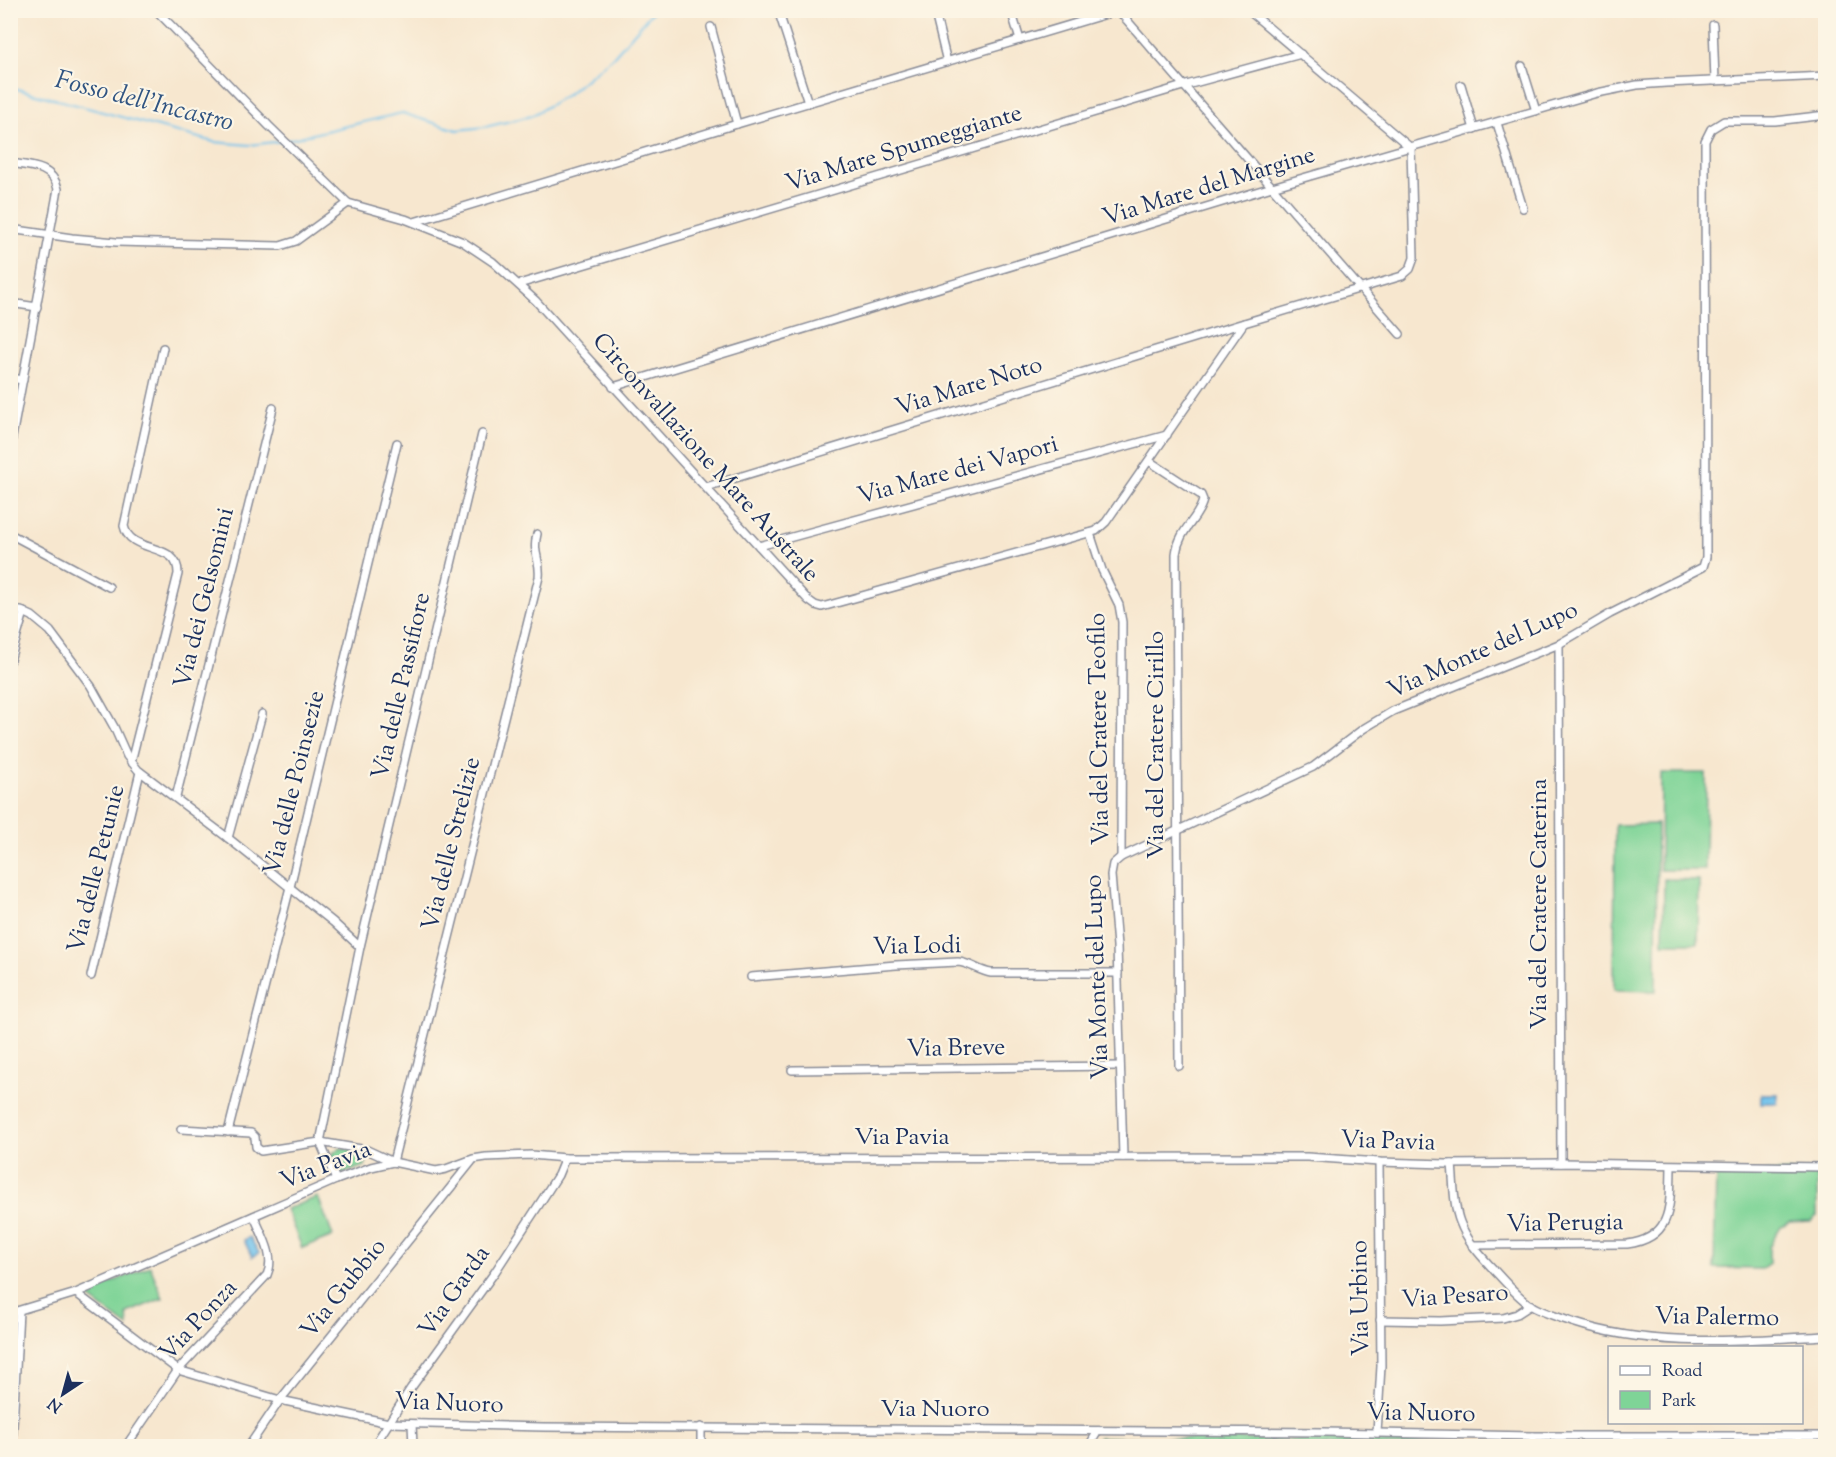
<svg xmlns="http://www.w3.org/2000/svg" width="1836" height="1457" font-family="'Sorts Mill Goudy',serif">
<style>
.green{fill:#7fd497;stroke:#4d827a;stroke-width:1.5}
.water{fill:#71c2ec;stroke:#4678a5;stroke-width:1.5}
.lines{fill:none;stroke-linecap:round;stroke-linejoin:round}
.stream{stroke:#71c2ec;stroke-width:2}
.minor-casing{stroke:#898b96;stroke-width:10}
.minor{stroke:#fff;stroke-width:7}
.labels{text-anchor:middle;dominant-baseline:central;stroke-width:4.5;stroke-linejoin:round;paint-order:stroke}
.street-label{font-size:24px;fill:#1b2f5e;stroke:#fcf5e5}
.water-label{font-size:26px;font-style:italic;fill:#305482;stroke:#fcf5e5}
</style>
<rect width="100%" height="100%" fill="#fcf5e5"/>
<filter id="ink" filterUnits="userSpaceOnUse"><feTurbulence type="fractalNoise" baseFrequency=".0167" numOctaves="2"/><feDisplacementMap in="SourceGraphic" scale="12" xChannelSelector="R" yChannelSelector="G"/><feConvolveMatrix kernelMatrix="1 2 1 2 8 2 1 2 1" color-interpolation-filters="sRGB"/></filter>
<filter id="wash" filterUnits="userSpaceOnUse"><feTurbulence type="fractalNoise" baseFrequency=".008" numOctaves="4" result="noise"/><feDisplacementMap in="SourceGraphic" scale="24" xChannelSelector="R" yChannelSelector="G"/><feGaussianBlur stdDeviation="1.35" result="paint"/><feColorMatrix in="noise" values="0 0 0 0 0 0 0 0 0 0 0 0 0 0 0 0 0 1.4 0 .05"/><feComposite in="paint" operator="in"/></filter>
<g filter="url(#wash)">
<rect width="100%" height="100%" fill="#f7e7cf"/>
<g class="green">
<path d="M1661,773H1706L1705,870H1660Z"/>
<path d="M1657,824L1656,991L1614,990L1615,825Z"/>
<path d="M1664,879L1699,880L1698,943H1663Z"/>
<path d="M341,1148L361,1152L367,1159L365,1166L342,1174C333,1171 329,1162 333,1153Z"/>
<path d="M1817,1171V1216L1811,1221L1789,1222L1781,1226L1769,1247V1264L1762,1269L1714,1268L1716,1173Z"/>
<path d="M318,1197L333,1236L302,1248L286,1209Z"/>
<path d="M150,1266L163,1298L127,1313L128,1327L84,1294Z"/>
<path d="M1099,1437L1491,1443V1446H1093Z"/>
</g>
<g class="water">
<path d="M1761,1094H1778L1777,1103H1761Z"/>
<path d="M250,1237L259,1253L252,1257L244,1240Z"/>
</g>
<g class="lines">
<g class="stream">
<path d="M10,87L214,142L250,145L282,141"/>
<path d="M287,140L402,113L457,130L485,127L531,116L568,94L613,57L654,10"/>
</g>
</g>
</g>
<g filter="url(#ink)">
<g class="lines">
<defs>
<g id="minor">
<path d="M156,10L269,126L348,203L405,219L463,242L493,262L536,301L808,600L815,605L822,607L1096,531L1106,522L1244,323L1402,276L1410,269L1414,258L1411,148L1248,10"/>
<path d="M1011,10L1020,40"/>
<path d="M1118,10L1400,334"/>
<path d="M779,13L808,103"/>
<path d="M936,17L947,62"/>
<path d="M1713,25L1715,81"/>
<path d="M711,27L737,124"/>
<path d="M1522,66L1536,111"/>
<path d="M1461,85L1474,129"/>
<path d="M1497,123L1523,208"/>
<path d="M10,163C30,166 53,166 58,189L10,448"/>
<path d="M414,222L737,124L1120,10"/>
<path d="M10,229L72,238L116,242L280,246L296,241L348,203"/>
<path d="M519,284L1183,86L1301,54"/>
<path d="M10,303L37,307"/>
<path d="M10,378L23,380"/>
<path d="M613,387L1272,187L1597,93L1637,85L1666,83L1826,76"/>
<path d="M1149,461L1201,495L1203,500C1199,519 1179,529 1176,554L1179,1066"/>
<path d="M706,487L1244,323"/>
<path d="M1090,533L1102,570L1119,605L1122,622L1121,857"/>
<path d="M10,534L109,587"/>
<path d="M759,546L1167,435"/>
<path d="M10,610L21,611L32,616L50,631L91,686L114,727L127,756L138,770L228,838L333,922L360,947L320,1142"/>
<path d="M1559,644L1561,1163"/>
<path d="M10,660L24,612"/>
<path d="M131,762L178,574C179,541 130,555 124,526L163,348"/>
<path d="M176,797L273,408"/>
<path d="M228,838L262,714"/>
<path d="M360,947L482,434"/>
<path d="M91,976L140,772"/>
<path d="M751,977L896,965L958,962C970,963 979,971 991,973H1118"/>
<path d="M792,1070L1120,1066"/>
<path d="M181,1129L251,1133L255,1137L256,1147L261,1151L320,1142L367,1150L393,1162"/>
<path d="M228,1132L290,887L397,443"/>
<path d="M320,1142L336,1180"/>
<path d="M1123,1157L1117,946L1111,875L1113,864L1121,857L1313,767L1363,729L1393,711L1559,644L1610,614L1703,567L1706,557L1705,141L1711,129L1724,121H1775L1826,115"/>
<path d="M393,1162L539,577C541,560 532,554 537,534"/>
<path d="M1452,1164C1454,1183 1453,1204 1460,1222C1467,1241 1480,1255 1494,1270C1505,1282 1517,1296 1530,1305C1543,1313 1558,1317 1572,1322C1654,1349 1741,1340 1826,1336"/>
<path d="M1472,1245L1627,1244C1674,1238 1670,1204 1671,1166"/>
<path d="M76,1293L178,1370L280,1400L389,1423L543,1427L1324,1432L1533,1436H1826"/>
<path d="M10,1313L76,1293L336,1180L371,1167L393,1162L436,1171L446,1169L473,1159L486,1157L531,1155L565,1158L1307,1157L1379,1162L1446,1164L1561,1163L1826,1167"/>
<path d="M1380,1320L1440,1321L1503,1318L1517,1314L1531,1305"/>
<path d="M412,1424L413,1446"/>
<path d="M701,1427V1446"/>
<path d="M1377,1433L1381,1366L1379,1162"/>
<path d="M12,1446L19,1311"/>
<path d="M126,1446L178,1370L267,1275C276,1256 261,1234 254,1216"/>
<path d="M249,1446L280,1400L472,1161"/>
<path d="M374,1446L411,1388L495,1272L542,1200L558,1175L565,1158"/>
<path d="M1089,1446L1098,1431"/>
<path d="M1533,1446V1436"/>
</g>
</defs>
<use href="#minor" class="minor-casing"/>
<use href="#minor" class="minor"/>
</g>
</g>
<g class="labels">
<g class="street-label">
<text transform="translate(904 149) rotate(-17)">Via Mare Spumeggiante</text>
<text transform="translate(1209 187) rotate(-17)">Via Mare del Margine</text>
<text transform="translate(969 387) rotate(-17)">Via Mare Noto</text>
<text transform="translate(705 458) rotate(48)">Circonvallazione Mare Australe</text>
<text transform="translate(958 471) rotate(-15)">Via Mare dei Vapori</text>
<text transform="translate(205 598) rotate(-76)">Via dei Gelsomini</text>
<text transform="translate(1483 651) rotate(-24)">Via Monte del Lupo</text>
<text transform="translate(402 686) rotate(-77)">Via delle Passifiore</text>
<text transform="translate(1100 729) rotate(-91)">Via del Cratere Teofilo</text>
<text transform="translate(1157 745) rotate(-90)">Via del Cratere Cirillo</text>
<text transform="translate(295 783) rotate(-76)">Via delle Poinsezie</text>
<text transform="translate(452 844) rotate(-76)">Via delle Strelizie</text>
<text transform="translate(97 869) rotate(-76)">Via delle Petunie</text>
<text transform="translate(1540 904) rotate(-90)">Via del Cratere Caterina</text>
<text transform="translate(917 947) rotate(-1)">Via Lodi</text>
<text transform="translate(1098 977) rotate(-92)">Via Monte del Lupo</text>
<text transform="translate(956 1049) rotate(-1)">Via Breve</text>
<text x="902" y="1138">Via Pavia</text>
<text transform="translate(1388 1142) rotate(2)">Via Pavia</text>
<text transform="translate(326 1166) rotate(-21)">Via Pavia</text>
<text transform="translate(1565 1224) rotate(-1)">Via Perugia</text>
<text transform="translate(344 1289) rotate(-51)">Via Gubbio</text>
<text transform="translate(455 1292) rotate(-55)">Via Garda</text>
<text transform="translate(1455 1297) rotate(-4)">Via Pesaro</text>
<text transform="translate(1361 1298) rotate(-91)">Via Urbino</text>
<text transform="translate(1717 1318) rotate(1)">Via Palermo</text>
<text transform="translate(199 1321) rotate(-47)">Via Ponza</text>
<text transform="translate(449 1404) rotate(2)">Via Nuoro</text>
<text x="935" y="1410">Via Nuoro</text>
<text transform="translate(1421 1414) rotate(1)">Via Nuoro</text>
</g>
<g class="water-label">
<text transform="translate(144 102) rotate(14)">Fosso dell'Incastro</text>
</g>
</g>
<rect width="1836" height="1457" fill="none" stroke="#fcf5e5" stroke-width="36"/>
<rect x="1608" y="1346" width="195" height="78" fill="#fcf5e5" stroke="#a2a6af" stroke-width="1.5"/>
<rect x="1620" y="1366" width="30" height="9" fill="#ffffff" stroke="#a2a6af" stroke-width="1.5"/>
<text x="1662" y="1376" font-size="18" fill="#1b2f5e">Road</text>
<rect x="1620" y="1391" width="30" height="18" fill="#7fd497" stroke="#a2a6af" stroke-width="1.5"/>
<text x="1662" y="1406" font-size="18" fill="#1b2f5e">Park</text>
<g transform="translate(63 1394) rotate(216)" stroke="#fcf5e5" stroke-width="4.5" paint-order="stroke">
<path d="M0-4.5L10 22L0 15L-10 22Z" fill="#1b2f5e"/>
<text y="-9" font-size="16" font-weight="bold" text-anchor="middle" fill="#1b2f5e">N</text>
</g>
</svg>
